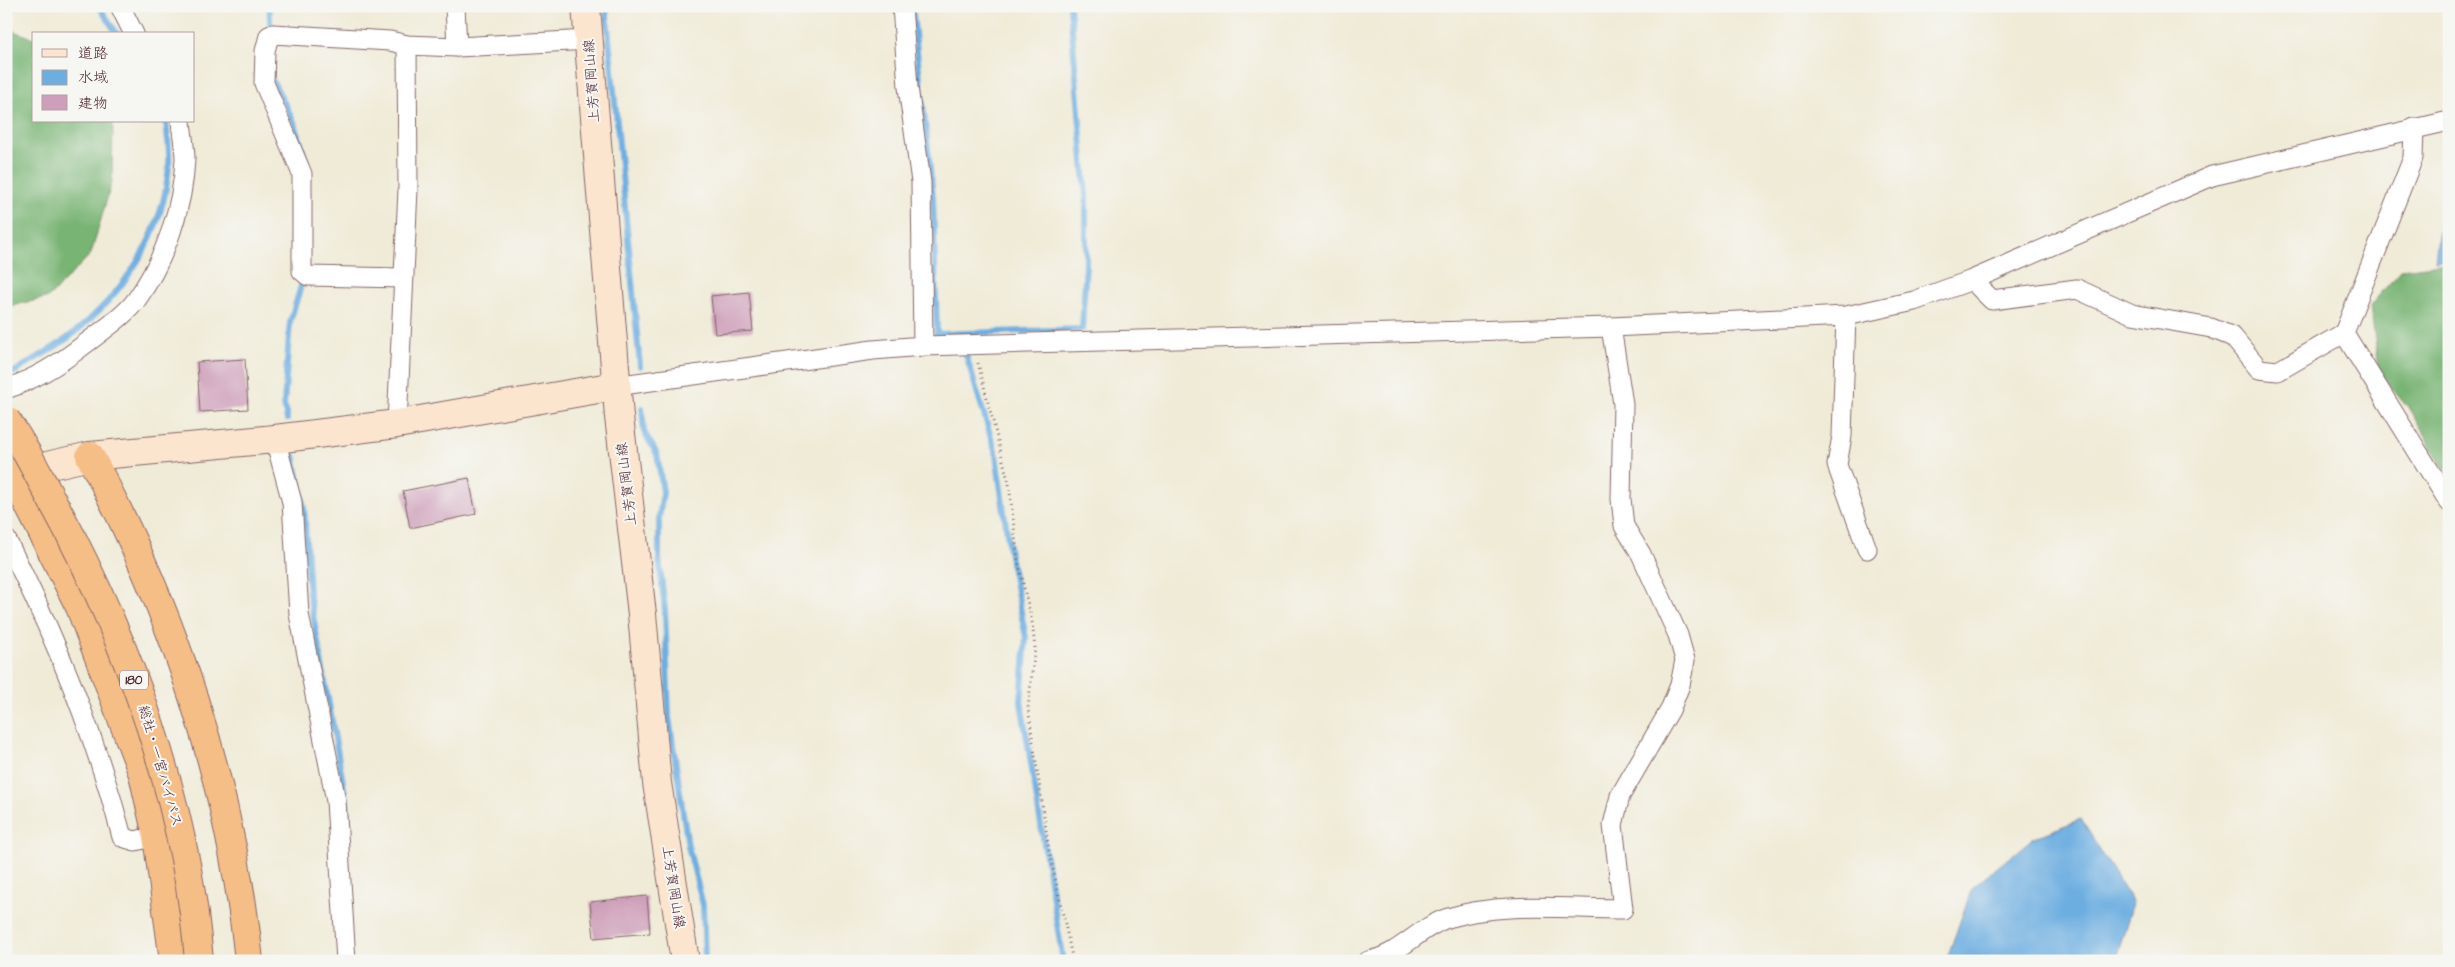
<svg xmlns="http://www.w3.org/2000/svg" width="2455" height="967" font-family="'Architects Daughter','Klee One',sans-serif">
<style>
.forest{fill:#78b473;stroke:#616a4f}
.water{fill:#6daee1;stroke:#5c6686}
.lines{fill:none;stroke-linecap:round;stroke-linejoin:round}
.stream{stroke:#6daee1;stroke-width:6}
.building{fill:#ce9fba}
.street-casing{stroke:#846667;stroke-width:21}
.secondary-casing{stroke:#846667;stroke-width:30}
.highway-casing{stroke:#846667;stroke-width:30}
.path{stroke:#846667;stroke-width:3;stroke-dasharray:1 4;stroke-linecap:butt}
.street{stroke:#fff;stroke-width:19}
.secondary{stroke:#fbe5cf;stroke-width:28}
.highway{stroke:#f6be87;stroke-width:28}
.highway-bridge-casing{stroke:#846667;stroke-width:30;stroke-linecap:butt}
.highway-bridge{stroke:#f6be87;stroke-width:28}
.labels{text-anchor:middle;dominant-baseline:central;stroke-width:4;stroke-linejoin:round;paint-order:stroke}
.shield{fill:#f6f6f2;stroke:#7e6067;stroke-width:1}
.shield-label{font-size:12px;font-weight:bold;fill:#4a1f2b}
.street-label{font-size:14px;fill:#4a1f2b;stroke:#f6f6f2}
</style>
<rect width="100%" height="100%" fill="#f6f6f2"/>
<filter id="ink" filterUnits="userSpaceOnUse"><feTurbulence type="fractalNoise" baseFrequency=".02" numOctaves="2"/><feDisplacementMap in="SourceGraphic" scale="10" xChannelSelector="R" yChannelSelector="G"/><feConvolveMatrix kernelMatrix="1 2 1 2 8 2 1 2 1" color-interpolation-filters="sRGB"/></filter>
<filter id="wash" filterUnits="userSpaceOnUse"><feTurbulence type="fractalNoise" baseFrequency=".0096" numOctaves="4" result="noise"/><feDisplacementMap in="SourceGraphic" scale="20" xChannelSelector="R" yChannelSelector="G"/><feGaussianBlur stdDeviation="1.12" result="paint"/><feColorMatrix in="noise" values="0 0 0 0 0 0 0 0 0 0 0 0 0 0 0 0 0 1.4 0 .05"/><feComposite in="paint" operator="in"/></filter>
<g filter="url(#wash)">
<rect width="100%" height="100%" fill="#f0ebd7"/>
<g class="forest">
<path d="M6,29L34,38V121H113L112,181L91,254L49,297L8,307L6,295Z"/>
<path d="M2449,263V477L2408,407L2380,373L2370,306L2402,269Z"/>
</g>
<g class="water">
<path d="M2449,196V259L2435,261L2442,206Z"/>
<path d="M2081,819L2133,903L2115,961H1946L1972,888L2033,838Z"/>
</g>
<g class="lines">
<g class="stream">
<path d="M99,6L117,34"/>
<path d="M269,6L271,32"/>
<path d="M606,6L640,366"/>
<path d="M912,6L933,197L937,334L966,333"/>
<path d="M273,81L295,124L306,162"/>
<path d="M966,335V333L1082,329L1086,263V196L1070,6"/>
<path d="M966,355L996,454L1010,555L1026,638L1021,702L1063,961"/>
<path d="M6,374L14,372C32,360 52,350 69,337C124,294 165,234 169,163C170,150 167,135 166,121"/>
<path d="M642,408L644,432L657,454L663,492L659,518V559L665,610L669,718L688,846L703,905L705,961"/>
<path d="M287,419L284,404L290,322L304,276"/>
<path d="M294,456L304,508L309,593L347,805L348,843"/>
</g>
</g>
<g id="blocks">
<g class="building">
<path d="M749,292L753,331L715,334L711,296Z"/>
<path d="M245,359L248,409L200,412L197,362Z"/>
<path d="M469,478L476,514L410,528L403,491Z"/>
<path d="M647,896L650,933L594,938L590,902Z"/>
</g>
</g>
</g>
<g filter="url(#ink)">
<use href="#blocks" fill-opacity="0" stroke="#846667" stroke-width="1"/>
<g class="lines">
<defs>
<g id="street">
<path d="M120,6L134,34"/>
<path d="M455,6L457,47"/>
<path d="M902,6L908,87L921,182L923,346"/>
<path d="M2414,128L2413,158L2344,333L2449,502"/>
<path d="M403,278L308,276L302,271V174L264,83L265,51L269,36L273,34L390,41L407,45L457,47L589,40"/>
<path d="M1972,280L1992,300L2077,289L2132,314L2211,328L2233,337L2259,369L2278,371L2344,333"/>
<path d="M1846,316L1842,436L1837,465L1867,549"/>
<path d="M615,386L873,350L923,346L1611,327L1846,316L1914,301L1972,280L2212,176L2449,121"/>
<path d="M6,389C36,379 61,363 85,344C102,331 125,316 137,299C165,259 183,208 185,159C185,147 182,134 181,121"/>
<path d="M397,424L408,189L407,45"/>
<path d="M275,439L292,502L299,614L336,801L346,961"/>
<path d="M6,539C54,634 95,734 122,837L135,841L157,836"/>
<path d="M1368,961C1399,956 1419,927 1448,918C1503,901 1566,909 1623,909L1613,825L1620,796L1670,710L1680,685L1685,660L1678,635L1641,554L1624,526L1621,499L1623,404L1611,327"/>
</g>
<g id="secondary">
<path d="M586,6L619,417L642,614L657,783L685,961"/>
<path d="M12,474L90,456L275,439L397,424L615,386"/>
</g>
<g id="highway">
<path d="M90,456C174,612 231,784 249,961"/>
<path d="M13,474L80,607L143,774L157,836L174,961"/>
</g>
</defs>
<use href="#street" class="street-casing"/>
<use href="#secondary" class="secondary-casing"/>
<use href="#highway" class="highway-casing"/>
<path class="path" d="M978,363L1009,484L1018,561L1032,622L1035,648L1028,708L1049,850L1073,961"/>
<use href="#street" class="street"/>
<use href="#secondary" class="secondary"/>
<use href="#highway" class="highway"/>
<defs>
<path id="highway-bridge" d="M6,420C25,446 38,475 53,502C128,639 187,805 199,961"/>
</defs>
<use href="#highway-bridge" class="highway-bridge-casing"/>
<use href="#highway-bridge" class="highway-bridge"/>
</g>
</g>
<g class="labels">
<rect class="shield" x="120" y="670.5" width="28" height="19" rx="4"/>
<g class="shield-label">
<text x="134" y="680">180</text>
</g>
<g class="street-label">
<text transform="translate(592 81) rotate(-94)">上芳賀岡山線</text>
<text transform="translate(627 484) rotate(-97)">上芳賀岡山線</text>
<text transform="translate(160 766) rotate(74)">総社・一宮バイパス</text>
<text transform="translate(673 887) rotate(81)">上芳賀岡山線</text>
</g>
</g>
<rect width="2455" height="967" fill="none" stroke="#f6f6f2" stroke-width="25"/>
<rect x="32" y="32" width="162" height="90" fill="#f6f6f2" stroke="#b1a0a2"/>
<rect x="42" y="49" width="25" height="8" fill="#fbe5cf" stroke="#b1a0a2"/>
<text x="78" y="58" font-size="15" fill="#4a1f2b">道路</text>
<rect x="42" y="70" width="25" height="15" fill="#6daee1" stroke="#b1a0a2"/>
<text x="78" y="82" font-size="15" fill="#4a1f2b">水域</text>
<rect x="42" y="95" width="25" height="15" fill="#ce9fba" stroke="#b1a0a2"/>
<text x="78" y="108" font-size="15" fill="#4a1f2b">建物</text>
</svg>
